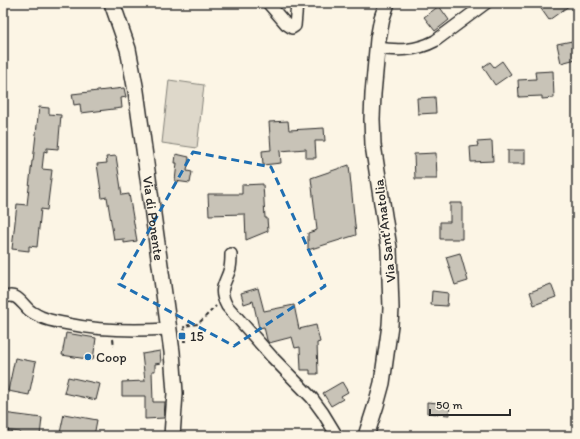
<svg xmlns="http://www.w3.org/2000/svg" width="580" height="439" font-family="Itim,sans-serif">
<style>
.green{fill:#ded8ca;stroke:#84827a}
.building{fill:#c8c3b7;stroke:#2b2b2b}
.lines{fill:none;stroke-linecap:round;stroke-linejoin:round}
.minor-casing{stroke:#2b2b2b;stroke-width:14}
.secondary-casing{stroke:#2b2b2b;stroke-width:18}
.path{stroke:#2b2b2b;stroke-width:2;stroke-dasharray:4 3;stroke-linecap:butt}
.minor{stroke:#fcf5e5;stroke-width:11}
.secondary{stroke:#fcf5e5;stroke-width:15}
.marked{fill:none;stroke:#1f6fb2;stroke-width:3;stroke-dasharray:8 5;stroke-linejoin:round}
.poi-dot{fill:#1f6fb2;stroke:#fcf5e5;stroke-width:1.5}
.labels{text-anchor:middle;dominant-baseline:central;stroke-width:3;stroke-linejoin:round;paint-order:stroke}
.street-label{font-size:14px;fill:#2b2b2b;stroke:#fcf5e5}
.poi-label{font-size:14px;fill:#2b2b2b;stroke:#fcf5e5;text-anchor:start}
</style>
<rect width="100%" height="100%" fill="#fcf5e5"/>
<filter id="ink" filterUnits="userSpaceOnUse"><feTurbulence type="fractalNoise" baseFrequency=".025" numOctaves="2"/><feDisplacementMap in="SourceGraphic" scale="8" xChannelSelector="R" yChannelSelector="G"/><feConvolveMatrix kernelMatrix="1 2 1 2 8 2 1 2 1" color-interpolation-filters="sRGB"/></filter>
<g filter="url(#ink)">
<path class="green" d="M169,80L204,85L197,148L162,143Z"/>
<g class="building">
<path d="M537,3H573L549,20Z"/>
<path d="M439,6L449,20L435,31L424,17Z"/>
<path d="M572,41L576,59L561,63L557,44Z"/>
<path d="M502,61L511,74L495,85L483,67L490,62L494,67Z"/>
<path d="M553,71L554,98L542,99V96L519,97L518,80L536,79L535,72Z"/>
<path d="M124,88L126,97L121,98L122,108L81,113L80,104L74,105L72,94Z"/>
<path d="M435,97L436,113L418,114L417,98Z"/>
<path d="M39,107L49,108V114L61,115L58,149L47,148V152L44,151L42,169L52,170L47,210L41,209L37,247L29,246V251L12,249L17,204L27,205L32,161H33Z"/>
<path d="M288,121L289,130L324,128L325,141H315L316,158H306V149L280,151L281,163L263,165L262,151L271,150L269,122Z"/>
<path d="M492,141L493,161L471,162L470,147L478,146L477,142Z"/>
<rect x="508" y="150" width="17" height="14"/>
<path d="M436,153L437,179H415L414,154Z"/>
<path d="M176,154L189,157L187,171L192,172L190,183L175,181L177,163H175Z"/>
<path d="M116,156L122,195L129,194L137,241L124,243V239L114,240L107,197L102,198L97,164L107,163L106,157Z"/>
<path d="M349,165L356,235L308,250V233L317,230L311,178Z"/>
<path d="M263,184L265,218H267L268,231L246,240L245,214L209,215L208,194H242V185Z"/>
<path d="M450,203H462V239H440V222H450Z"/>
<path d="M460,253L468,281L455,285L446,257Z"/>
<path d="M551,284L556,297L534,305L530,292Z"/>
<path d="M258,288L264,311L294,305L299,329L316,325L320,342L317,343L318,374H310V370H301L300,347L295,348L292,337L269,343L267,340L264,327L259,328L253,301L244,304L241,293Z"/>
<path d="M432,291L448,293L447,306L431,305Z"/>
<path d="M66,333L96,338L93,360L62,355Z"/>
<path d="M160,351L161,363L155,364V371H152L153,402H165L164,418L145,419V396H122V382L145,381L142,354Z"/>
<path d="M15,358L36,362L29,395L8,391Z"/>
<path d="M68,377L100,384L96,400L64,393Z"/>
<path d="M342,382L348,392L341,396L343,399L331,406L323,393Z"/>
<path d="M427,402L450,404L449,415L427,413Z"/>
<path d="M3,413L42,418L40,436H20V432L3,430Z"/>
<path d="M64,414L97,420L94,436H74L60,433Z"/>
</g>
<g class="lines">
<defs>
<g id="minor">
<path d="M268,3L286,24L292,28L295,26L297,3"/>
<path d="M377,48C398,51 416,51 435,41L486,3"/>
<path d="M231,254C231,259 231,263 230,268C226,284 217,288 227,306L272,357L312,398L323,413L337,436"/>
<path d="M3,298C16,292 20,301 28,309C32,313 37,315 41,317C50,321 59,322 68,324C101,331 136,331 169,329"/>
</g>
<g id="secondary">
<path id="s1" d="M112,3L128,49L136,91L172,352L175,393L172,436"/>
<path d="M366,436L376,405L382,383L390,325L391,308L389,248L373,145L372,119L373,94L378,39L382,18L387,3"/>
</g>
</defs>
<use href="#minor" class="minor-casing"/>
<use href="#secondary" class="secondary-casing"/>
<g class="path">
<path d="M113,339L114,346"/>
<path d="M183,341H186L184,326L198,324L216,306"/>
</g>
<use href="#minor" class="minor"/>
<use href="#secondary" class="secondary"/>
</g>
</g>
<path class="marked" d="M193,152L271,167L325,286L234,346L119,284Z"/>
<g class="poi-dot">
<rect x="178" y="332" width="8" height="8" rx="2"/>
<circle cx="88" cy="357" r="4"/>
</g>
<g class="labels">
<g class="street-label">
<text stroke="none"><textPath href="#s1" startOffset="220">Via di Ponente</textPath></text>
<text transform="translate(385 231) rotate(-97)">Via Sant'Anatolia</text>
</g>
<g class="poi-label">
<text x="190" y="336">15</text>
<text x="96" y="357">Coop</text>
</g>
</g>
<rect width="580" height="439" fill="none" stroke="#fcf5e5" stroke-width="16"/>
<rect x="8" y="8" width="564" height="423" fill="none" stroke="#2b2b2b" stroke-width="1.5" filter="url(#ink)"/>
<path d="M430 409v6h80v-6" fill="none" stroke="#2b2b2b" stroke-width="2"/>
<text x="436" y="409" font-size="12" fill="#2b2b2b" stroke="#fcf5e5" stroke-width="3" paint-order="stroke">50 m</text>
</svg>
